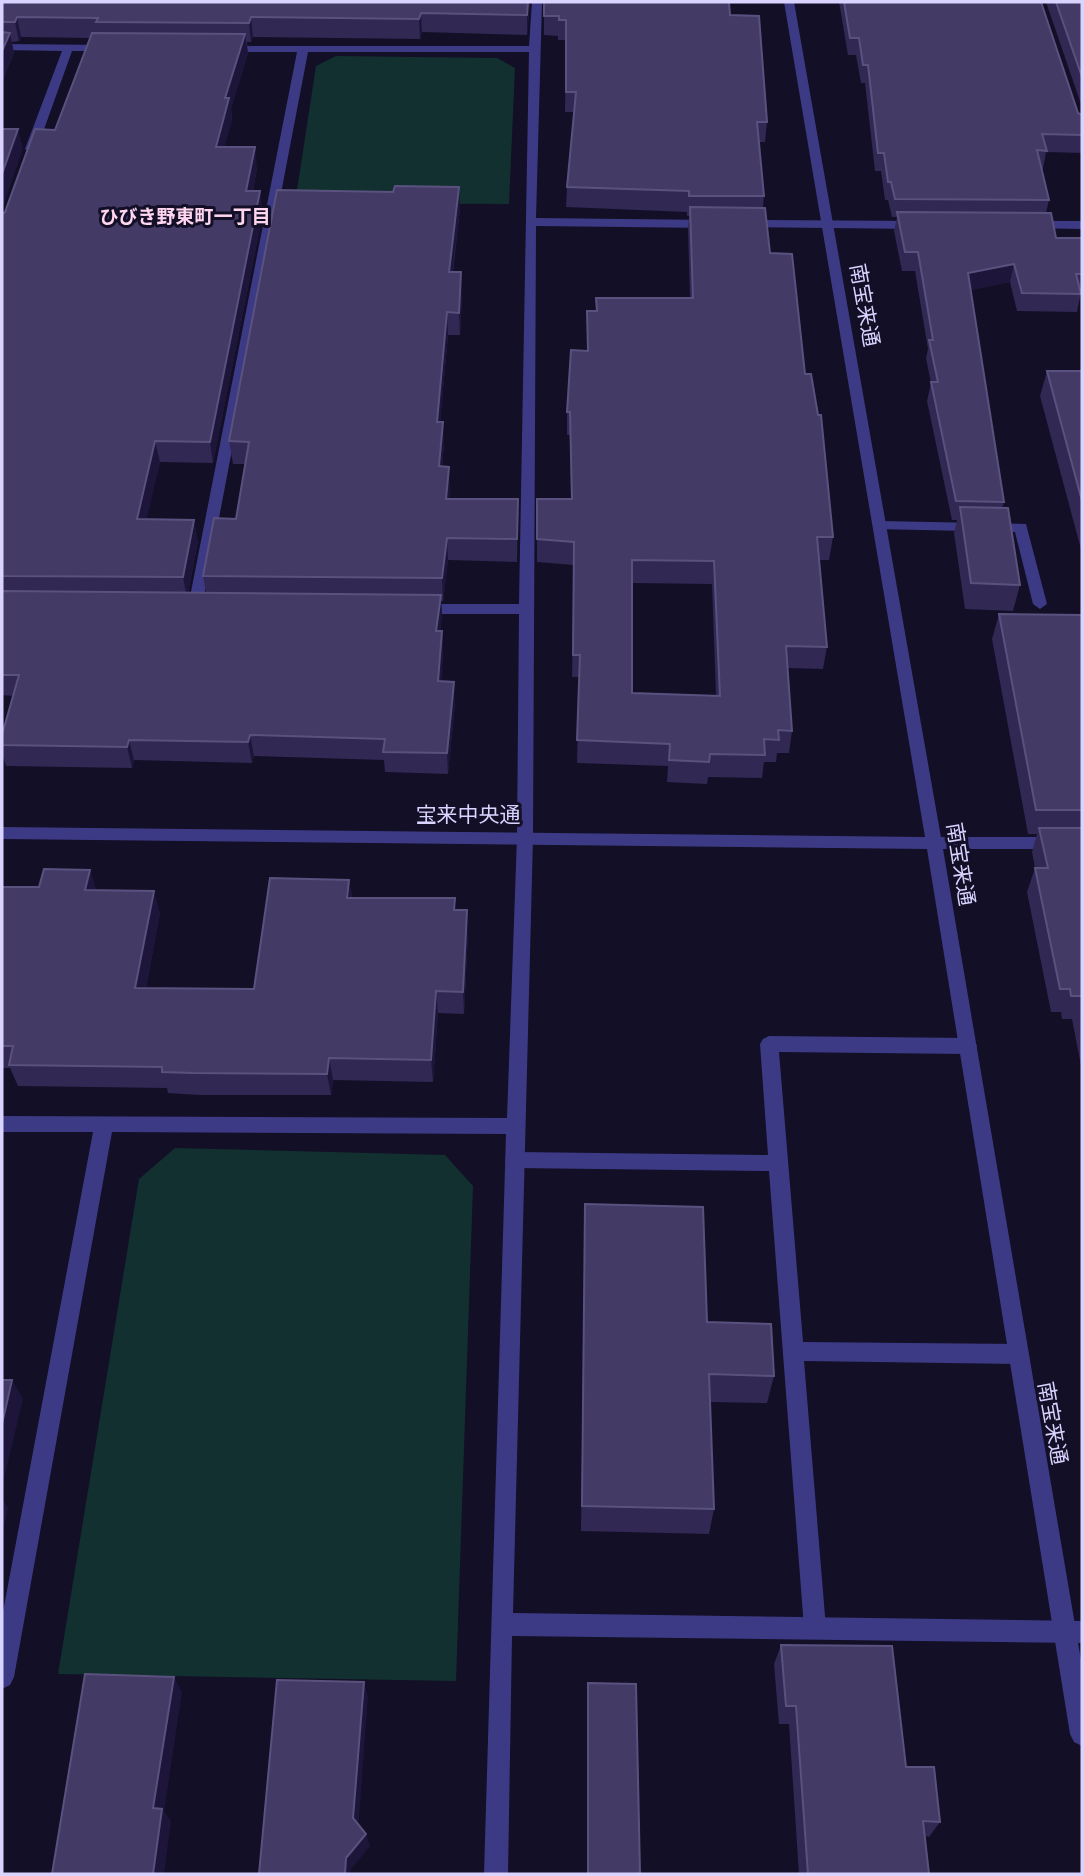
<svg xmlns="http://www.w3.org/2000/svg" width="1084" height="1876" font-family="'Archivo Narrow','Noto Sans JP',sans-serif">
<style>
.green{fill:#12302f}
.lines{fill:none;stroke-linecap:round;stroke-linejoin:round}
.service{fill:#3d3a85;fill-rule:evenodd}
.minor{fill:#3d3a85;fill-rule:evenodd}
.tertiary{fill:#3d3a85;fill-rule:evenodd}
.wall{fill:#312854;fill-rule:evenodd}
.shaded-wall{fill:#1d163a}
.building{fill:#433a66;stroke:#5a527e;stroke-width:2;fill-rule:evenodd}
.labels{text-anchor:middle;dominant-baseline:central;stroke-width:6;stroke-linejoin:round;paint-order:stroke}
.far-neighbourhood-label{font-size:19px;font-weight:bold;fill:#ffd6f0;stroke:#130f26}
.street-label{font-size:21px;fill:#d9d4ff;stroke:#130f26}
</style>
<rect width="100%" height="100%" fill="#130f26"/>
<g class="green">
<path d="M336,56L497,58L515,68L509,204L295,203L316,66Z"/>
<path d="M175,1148L445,1155L473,1186L456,1681L58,1674L139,1179Z"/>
</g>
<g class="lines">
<g class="service">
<path d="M880,521L1026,524L1047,604L1040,609L1033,604L1015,532L875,529L873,526L875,523Z"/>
<path d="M769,1036L968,1038L974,1041L977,1046L974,1051L968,1054L779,1052L803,1342L1018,1344L1025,1347L1028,1354L1025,1361L1018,1364L804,1361L826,1628L823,1636L815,1639L807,1636L804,1628L769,1171L515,1168L508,1166L505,1160L508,1154L515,1152L768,1155L760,1044L763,1039Z"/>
</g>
<g class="minor">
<path d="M532,2H542L536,218L712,220L718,224L712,228L536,226L533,837L513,1613L1082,1621V1643L512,1636L508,1874H484L506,1134L112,1132L14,1677L10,1685L2,1689V1617L93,1132H2V1116L507,1118L517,837L519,614H418L411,609L418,604H519L529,52H308L202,607L195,612L188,607L297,52H226L221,49L226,46H529Z"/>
<path d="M2,44L110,45L115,48L110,51H72L37,149L31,152L25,149L62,51L2,50Z"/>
<path d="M744,220L919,221L925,225L919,229L740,227L738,224Z"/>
<path d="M1031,221H1082V229L1027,228L1025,225Z"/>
<path d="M934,837H1082V849H934L926,843Z"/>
</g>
<path class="tertiary" d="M784,2H794L942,843L1082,1666V1746L1074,1742L1070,1734L927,849L2,839V827L925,837Z"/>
</g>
<g class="wall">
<path d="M2,2H530L527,35L422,32L420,39L253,37L251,42H247L248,53L231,108L232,119L224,147L257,168L253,191L263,212L213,463L160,462L146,519L198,541L188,593H206L203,576L236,519L245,464H233L229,441L460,209L453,272L462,294L460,335H448L440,422L444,444L442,467L450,489L449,499H518L517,562L448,560L443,601H441L442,616L440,631H442L443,652L441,682L455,703L448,774L385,772L384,760L254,756L252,763L134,760L132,768L6,766L2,754V735L13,696L2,695V214L5,212L55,130L90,38L21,37L19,41L12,42L14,53L2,82Z"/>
<path d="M544,2L730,15L767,122L765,142H759L764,196L763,208L770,253L805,374L833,537L829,560H819L827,647L823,669L788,668L792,731L789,753H777L776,762H764L762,778L708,777L707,784L667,782L668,766L577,763L579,677H572L574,565L537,562V499H571L570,435H567V412L587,351V311H596V298H690L688,229L689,216H687V212L566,207L567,187L574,112H565L566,40H558V36L544,35ZM632,583L712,584L716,696L632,693Z"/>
<path d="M839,2H1041L1078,113L1082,115V153L1046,152L1043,169H1041L1049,200L1046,213L1056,238H1082V292H1081L1077,312L1017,311L1010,282L970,290L1004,502L1002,508L1020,585L1013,611L965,609L954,533L957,520H952L927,401L931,383L926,358L928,349L915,271H902L894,231L897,217H892L888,200H885L881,171H875L865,83H861L856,55H848Z"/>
<path d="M1046,2H1082V107Z"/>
<path d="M1047,371H1082V553L1040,396Z"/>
<path d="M999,614L1082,615V1071L1072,1019H1062L1061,1012H1051L1027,892L1035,868L1032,852L1037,834H1028L992,639Z"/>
<path d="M90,870L96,890L160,913L146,988L254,989L349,880L352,898L455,910L468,933L464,1014L438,1013L433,1082L333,1080L331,1095H199L168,1093L167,1088L18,1086L10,1068H2V887H39Z"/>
<path d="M585,1204L707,1322L774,1376L767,1403L710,1402L714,1509L709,1534L581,1531Z"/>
<path d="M781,1645L906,1767L940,1822L929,1837L925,1836L929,1874H799L789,1724H779L774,1664Z"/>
<path d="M588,1683L640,1874H587Z"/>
</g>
<g class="shaded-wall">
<path d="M528,2H530L527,35V15Z"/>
<path d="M421,13L422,32L420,39L419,19Z"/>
<path d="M17,17L21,37L19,41L15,22Z"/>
<path d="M251,17L253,37L251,42L249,23Z"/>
<path d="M10,33L14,53L2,82V51Z"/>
<path d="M245,34L248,53L231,108L232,119L219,167L216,147L225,98Z"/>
<path d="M18,129L23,149L2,209V174Z"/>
<path d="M255,147L257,168L249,212L246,191Z"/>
<path d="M459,187L460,209L450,294L449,272Z"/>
<path d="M260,191L263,212L213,463L210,442Z"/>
<path d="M1014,264L1010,282L964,292L968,273Z"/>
<path d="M461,272L462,294L460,335L459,313Z"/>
<path d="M447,312L448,335L438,444L437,422Z"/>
<path d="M443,422L444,444L440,489L439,466Z"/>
<path d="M155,441L160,462L142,540L137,519Z"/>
<path d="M449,467L450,489L447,521L446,499Z"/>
<path d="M194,520L198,541L187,598L183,577Z"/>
<path d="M447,538L448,560L443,601L442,578Z"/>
<path d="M441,595L442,616L438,652L436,631Z"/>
<path d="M442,631L443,652L439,702L438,681Z"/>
<path d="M454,682L455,703L448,774L447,753Z"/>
<path d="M250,735L254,756L252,763L248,742Z"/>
<path d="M129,740L134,760L132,768L127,747Z"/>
<path d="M90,870L97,893L85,890Z"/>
<path d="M349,880L352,903L347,898Z"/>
<path d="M154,891L160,913L142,1010L135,988Z"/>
<path d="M467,910L468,933L464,1014L463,992Z"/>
<path d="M436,991L438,1013L433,1082L431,1060Z"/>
<path d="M329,1058L333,1080L331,1095L327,1074Z"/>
<path d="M12,1380L23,1399L2,1487V1424Z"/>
<path d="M2,1499L8,1508L2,1536Z"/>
<path d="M174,1677L182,1692L164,1812L171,1821L164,1874H153V1808Z"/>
<path d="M364,1682L368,1697L358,1831L353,1818Z"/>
<path d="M366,1834L370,1846L351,1869L350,1874H345L346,1858Z"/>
</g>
<g class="building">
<path d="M2,2H528L527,15L421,13L419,19L251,17L249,23L96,22L98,18L17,17L15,22H2Z"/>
<path d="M544,2H729L730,15L759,16L767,122H757L764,196H689V191L567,187L576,92H566V20H559V16H544Z"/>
<path d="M844,2H1041L1078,113L1082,115V135L1042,134L1047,151L1037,150L1049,200L895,199L891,182H888L884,153H878L868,65H863L859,38H850Z"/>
<path d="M1056,2H1082V77Z"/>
<path d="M2,32L10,33L2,51Z"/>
<path d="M92,33L245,34L225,98H229L216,147H255L246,191H260L210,442L155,441L137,519L194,520L183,577L2,576V214L5,212L35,129L55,130Z"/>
<path d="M2,129H18L2,174Z"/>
<path d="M395,186L459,187L449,272H461L459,313L447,312L437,422H443L439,466L449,467L446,499H518L517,539L447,538L442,578L203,576L214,518L236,519L249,442L229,441L277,190L393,192Z"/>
<path d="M690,207L765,208L770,253L792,254L805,374H811L818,415H821L833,537H817L827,647L786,646L792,731L778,730L779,740L764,739L765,755L710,754L709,762L669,760L670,744L577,740L580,655H573L574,542L537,539V499H572L570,412H567L571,350L588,351L587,311H597L596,298H693ZM632,560L714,561L720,696L632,693Z"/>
<path d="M897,212L1051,213L1056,238H1082V274H1076L1081,294L1022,293L1014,264L968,273L1004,502L956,501L931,382H938L929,340H933L918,252H905Z"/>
<path d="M1047,371H1082V501Z"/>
<path d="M960,507L1008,508L1020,585L971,583Z"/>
<path d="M2,591L441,595L436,631H442L438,681L454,682L447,753L383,752L385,739L250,735L248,742L129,740L127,747L2,745V735L19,675H2Z"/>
<path d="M999,614L1082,615V810H1036Z"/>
<path d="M1039,828H1082V999V996H1071L1070,989H1060L1035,868H1048Z"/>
<path d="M44,869L90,870L85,890L154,891L135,988L254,989L270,878L349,880L347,898H455L454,910H467L463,992L436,991L431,1060L329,1058L327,1074L193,1073L162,1072V1067L9,1065L13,1046H2V887H39Z"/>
<path d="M585,1204L703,1207L707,1322L771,1324L774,1376L709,1374L714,1509L582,1506Z"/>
<path d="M2,1380H12L2,1424Z"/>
<path d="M781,1645L892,1646L906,1767H934L940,1822L923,1821L929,1874H808L796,1706H786Z"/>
<path d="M85,1674L174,1677L153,1808L162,1809L153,1874H52Z"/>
<path d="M277,1680L364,1682L353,1818L366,1834L346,1858L345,1874H259Z"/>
<path d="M588,1683L636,1684L640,1874H588Z"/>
</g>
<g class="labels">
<g class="far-neighbourhood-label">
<text x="185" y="216">ひびき野東町一丁目</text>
</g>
<g class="street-label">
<text transform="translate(865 305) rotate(80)">南宝来通</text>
<text x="468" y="814">宝来中央通</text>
<text transform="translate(961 864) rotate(81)">南宝来通</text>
<text transform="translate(1053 1423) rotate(80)">南宝来通</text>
</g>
</g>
<rect width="1084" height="1876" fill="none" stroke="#d9d4ff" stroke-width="7"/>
</svg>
